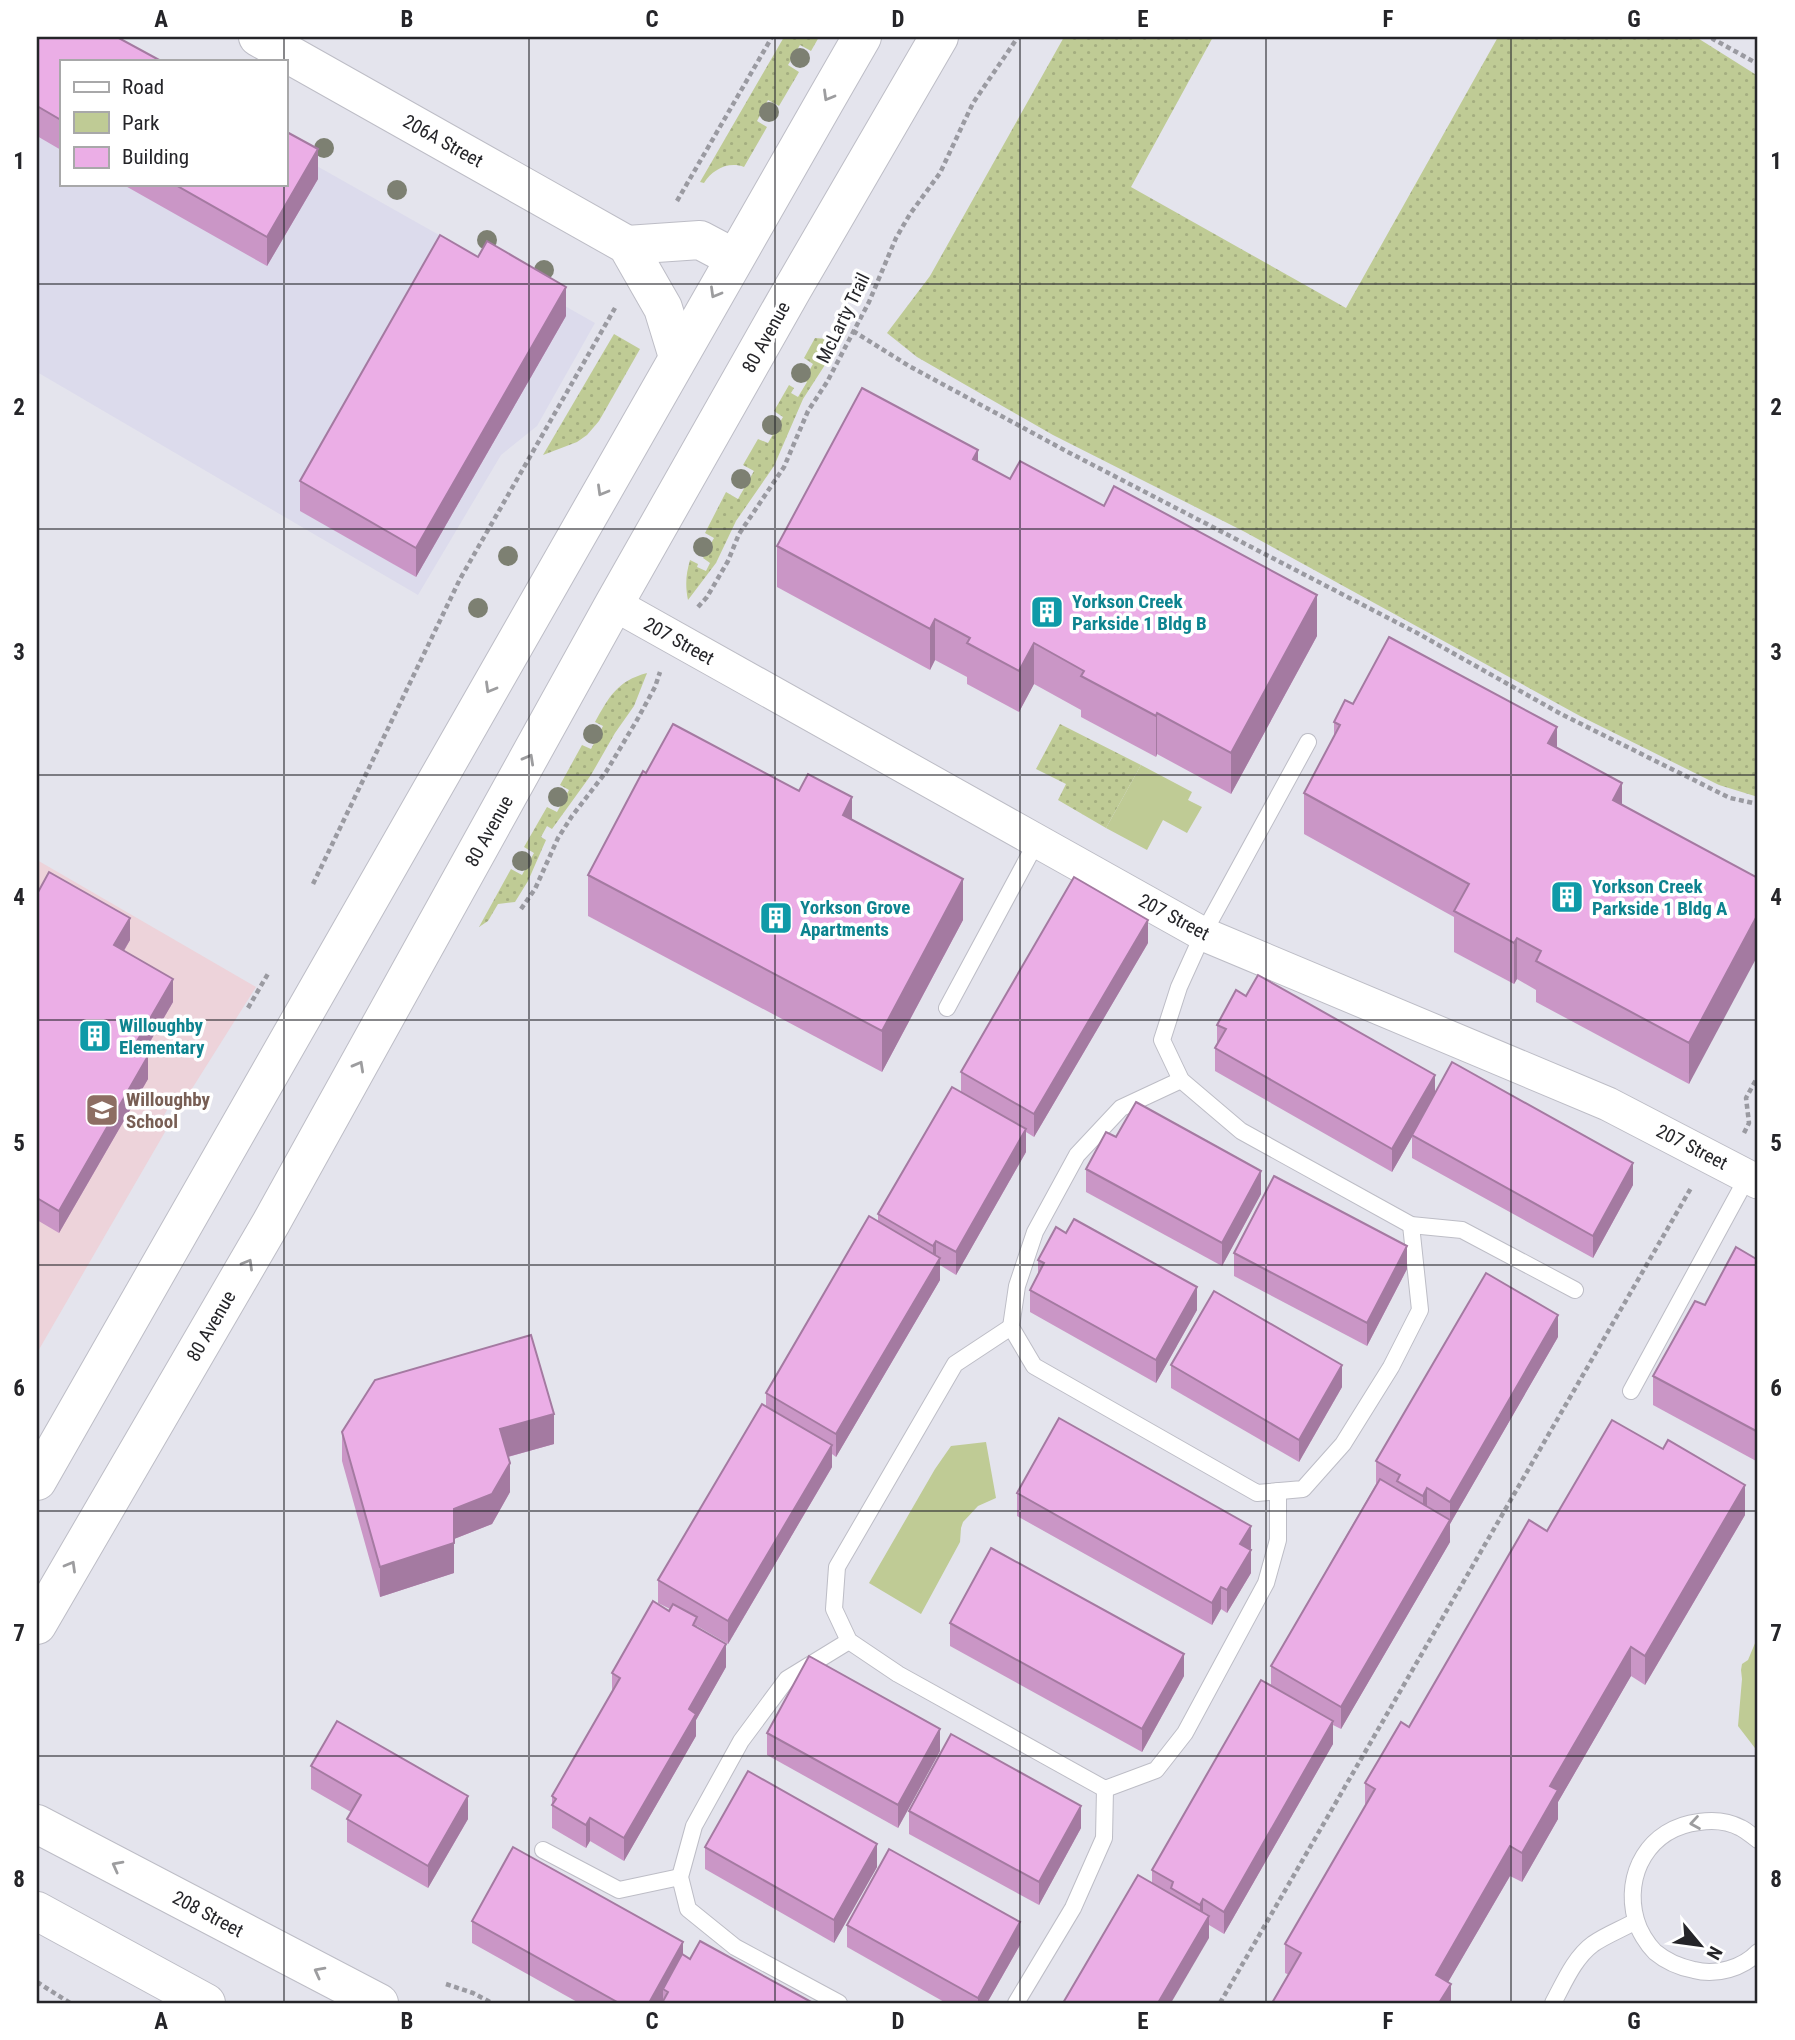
<svg xmlns="http://www.w3.org/2000/svg" width="1795" height="2040" font-family="'Roboto Condensed',sans-serif">
<style>
.built{fill:#dcdbec}
.education{fill:#edd3da}
.grass{fill:url(#grass-dots)}
.park{fill:#bfcb95}
.lines{fill:none;stroke-linecap:round;stroke-linejoin:round}
.service-casing{stroke:#bdbdc6;stroke-width:18}
.minor-casing{stroke:#bdbdc6;stroke-width:35}
.tertiary-casing{stroke:#bdbdc6;stroke-width:40}
.secondary-casing{stroke:#bdbdc6;stroke-width:40}
.path{stroke:#9a9aa1;stroke-width:4.5;stroke-dasharray:5 3.5;stroke-linecap:butt}
.service{stroke:#fff;stroke-width:16}
.minor{stroke:#fff;stroke-width:33}
.tertiary{stroke:#fff;stroke-width:38}
.secondary{stroke:#fff;stroke-width:38}
.tree{fill:#7d8072}
.wall{fill:#ca96c6}
.shaded-wall{fill:#a47aa1}
.building{fill:#ebaee6;stroke:#a47aa1;stroke-width:2}
.oneway{stroke:#9d9d9f}
.grid{fill:none;stroke:#252529;stroke-width:2;stroke-opacity:0.55}
.labels{text-anchor:middle;dominant-baseline:central;stroke-width:7;stroke-linejoin:round;paint-order:stroke}
.street-label{font-size:19px;fill:#252529;stroke:#fff}
.culture-label{font-size:19px;font-weight:bold;fill:#0d838f;stroke:#fff;text-anchor:start}
.education-label{font-size:19px;font-weight:bold;fill:#785e54;stroke:#fff;text-anchor:start}
.neatline{fill:none;stroke:#252529;stroke-width:2.5}
.grid-label{font-size:23px;text-anchor:middle;font-weight:bold;fill:#252529}
</style>
<defs>
<pattern id="grass-dots" width="8" height="8" patternUnits="userSpaceOnUse" patternTransform="scale(1.75)"><rect width="8" height="8" fill="#bfcb95"/><path d="M2 2h.1M6 6h.1" fill="none" stroke="#a4ae80" stroke-width="1.8" stroke-linecap="round"/></pattern>
</defs>
<rect width="100%" height="100%" fill="#e4e4ed"/>
<path class="built" d="M37,37L61,61V184H285V148L595,323L537,426L501,455L418,595L37,372Z"/>
<path class="education" d="M37,860L256,987L188,1095L173,1099L161,1121L165,1132L37,1353Z"/>
<g class="grass">
<path d="M784,37H819L811,51L800,45L788,65L799,72L779,106L768,100L757,121L767,127L744,167C728,161 712,170 704,183L700,182Z"/>
<path d="M1064,37H1213L1131,187L1346,308L1498,37H1696L1758,76V797L1719,785L1580,716L1245,532L1053,435L917,357L887,333L930,276Z"/>
<path d="M614,334L640,349L599,421L587,435L577,442L543,455Z"/>
<path d="M815,338L841,340L803,399L774,466L736,521L716,563L688,600C685,585 686,574 690,560L698,564L697,567L706,571L710,563L703,558L714,538L705,533L726,492L738,499L754,471L743,465L758,439L768,443L783,417L774,411L789,385L794,388L791,393L798,397L807,382L804,380L813,364L804,358Z"/>
<path d="M647,673L634,706L615,733L591,775L552,829L547,826L541,837L546,840L528,881L515,902L498,904L488,921L479,927L511,869L522,875L534,853L524,847L547,807L557,812L569,790L560,785L582,745L591,749L603,726L595,722C609,697 617,681 647,673Z"/>
<path d="M1060,724L1141,765L1106,828L1058,800L1066,784L1036,769Z"/>
</g>
<g class="park">
<path d="M1141,765L1192,792L1188,800L1202,807L1187,833L1163,820L1147,850L1106,828Z"/>
<path d="M986,1442L996,1498L978,1506L963,1522L961,1528L960,1542L921,1614L869,1583L935,1469L951,1446Z"/>
<path d="M1758,1636V1752L1738,1726L1742,1679L1741,1670L1742,1664L1748,1660Z"/>
</g>
<g class="lines">
<defs>
<g id="service">
<path d="M1308,742L1203,934L1179,987L1162,1040L1181,1080L1241,1131L1411,1225L1462,1230L1575,1290"/>
<path d="M947,1008L1037,841"/>
<path d="M1181,1080L1121,1108L1077,1155L1035,1232L1017,1286L1011,1327L1034,1366L1257,1493L1303,1489L1343,1444L1391,1367L1420,1310L1411,1225"/>
<path d="M1011,1327L955,1364L837,1567L834,1609L849,1641L898,1674L1105,1789L1156,1770L1185,1733L1266,1583L1278,1540V1491"/>
<path d="M1631,1391L1748,1176"/>
<path d="M1758,1840C1752,1836 1747,1831 1741,1828C1728,1821 1712,1820 1699,1822C1649,1828 1623,1874 1636,1920C1639,1931 1647,1944 1655,1952C1667,1962 1679,1967 1694,1970C1716,1976 1743,1968 1758,1952"/>
<path d="M543,1850L619,1890L680,1877"/>
<path d="M839,2003L735,1947L688,1909L680,1877L694,1826L741,1741L787,1679L849,1641"/>
<path d="M1016,2003L1073,1908L1104,1838L1105,1789"/>
<path d="M1553,2003C1564,1983 1574,1958 1593,1944C1606,1935 1622,1929 1636,1921"/>
</g>
<path id="minor" d="M614,604L1203,934L1608,1104L1758,1182"/>
<g id="tertiary">
<path d="M258,37L627,245L663,308L678,357"/>
<path d="M627,245L700,240L734,258"/>
</g>
<g id="secondary">
<path d="M37,1481C315,1001 585,517 862,37"/>
<path d="M37,1625L271,1223L614,604L792,290L939,37"/>
<path d="M37,1824L379,2003"/>
<path d="M37,1911L206,2003"/>
</g>
</defs>
<use href="#service" class="service-casing"/>
<use href="#minor" class="minor-casing"/>
<use href="#tertiary" class="tertiary-casing"/>
<use href="#secondary" class="secondary-casing"/>
<g class="path">
<path d="M1713,37V39L1758,64"/>
<path d="M677,201L772,37"/>
<path d="M853,331L909,366L1066,451L1419,634L1561,714L1730,798L1758,804"/>
<path d="M698,607L707,597L728,561L739,534L784,467L808,411L827,382L869,302L896,238L910,214L940,173L973,103L1018,37"/>
<path d="M313,884L460,579L615,308"/>
<path d="M521,909L535,889L558,838L572,816L606,772L637,720L655,687L660,672"/>
<path d="M248,1008L269,972"/>
<path d="M1744,1133L1749,1123L1746,1098L1758,1076"/>
<path d="M37,1982L70,2003"/>
<path d="M446,1984L473,1993L492,2003"/>
<path d="M1220,2003L1691,1188"/>
</g>
<use href="#service" class="service"/>
<use href="#minor" class="minor"/>
<use href="#tertiary" class="tertiary"/>
<use href="#secondary" class="secondary"/>
</g>
<g class="tree">
<circle cx="800" cy="58" r="10"/>
<circle cx="769" cy="112" r="10"/>
<circle cx="324" cy="148" r="10"/>
<circle cx="397" cy="190" r="10"/>
<circle cx="487" cy="240" r="10"/>
<circle cx="544" cy="270" r="10"/>
<circle cx="801" cy="373" r="10"/>
<circle cx="772" cy="425" r="10"/>
<circle cx="741" cy="479" r="10"/>
<circle cx="703" cy="547" r="10"/>
<circle cx="508" cy="556" r="10"/>
<circle cx="478" cy="608" r="10"/>
<circle cx="593" cy="734" r="10"/>
<circle cx="558" cy="797" r="10"/>
<circle cx="522" cy="861" r="10"/>
</g>
<g class="wall">
<path d="M37,37L61,61V150L37,136Z"/>
<path d="M318,179L267,266L122,184H285Z"/>
<path d="M566,316L416,577L300,511V481Z"/>
<path d="M978,462L1317,636L1231,794L1157,754L1156,757L1081,717V710L1034,684L1019,712L967,684V677L935,660L930,670L777,587V546Z"/>
<path d="M1353,704L1557,747L1622,805L1758,878L1689,1084L1536,1002V990L1517,979L1514,984L1454,952V917L1304,834V793L1334,738V722Z"/>
<path d="M646,773L852,820L963,920L882,1072L588,916V875Z"/>
<path d="M37,894L130,940L124,951L173,1002L143,1054L148,1079L59,1233L37,1220Z"/>
<path d="M1148,943L1034,1137L1026,1132V1152L956,1275L940,1265V1280L836,1457L832,1454V1467L728,1644L697,1626V1627L726,1667L696,1720V1736L624,1861L590,1841L586,1848L552,1828V1796L612,1692V1673L670,1609L658,1603V1580L766,1406V1393L878,1222V1214L961,1092V1072Z"/>
<path d="M1217,1025L1435,1094L1633,1185L1593,1258L1412,1158V1137L1392,1172L1215,1071V1048L1217,1045Z"/>
<path d="M1086,1169L1261,1194L1222,1266L1086,1192Z"/>
<path d="M1234,1253L1407,1269L1367,1346L1234,1276Z"/>
<path d="M1038,1260L1197,1310L1156,1383L1030,1312V1290L1038,1275Z"/>
<path d="M1758,1260V1462L1653,1405V1376L1705,1305Z"/>
<path d="M1558,1337L1450,1524V1542L1341,1729L1333,1725V1744L1224,1934L1209,1925V1938L1152,1883V1870L1271,1685V1666L1376,1484V1461Z"/>
<path d="M1171,1365L1342,1387L1299,1462L1171,1388Z"/>
<path d="M342,1432L554,1444L508,1457L510,1492L492,1524L454,1539V1573L380,1597L342,1461Z"/>
<path d="M1017,1493L1251,1548L1250,1550L1251,1573L1227,1613L1221,1609L1212,1625L1017,1516Z"/>
<path d="M1745,1515L1645,1685L1631,1676L1558,1802V1819L1522,1882L1510,1876L1448,1982L1451,2003L1289,1975L1285,1973V1944L1365,1806V1783L1409,1727L1547,1531Z"/>
<path d="M950,1623L1184,1676L1142,1752L950,1646Z"/>
<path d="M767,1733L940,1751L898,1828L767,1755Z"/>
<path d="M311,1766L468,1819L428,1888L347,1842V1819L351,1812L311,1789Z"/>
<path d="M909,1811L1081,1828L1039,1905L909,1834Z"/>
<path d="M705,1847L877,1867L834,1943L705,1869Z"/>
<path d="M472,1921L683,1955L690,1959L813,2003L663,2001L662,2003H579L472,1943Z"/>
<path d="M847,1925L1020,1945L987,2003H946L847,1947Z"/>
</g>
<g class="shaded-wall">
<path d="M318,149V179L267,266V237Z"/>
<path d="M566,287V316L416,577V548Z"/>
<path d="M978,450V491L973,459Z"/>
<path d="M1317,595V636L1231,794V753Z"/>
<path d="M935,619V660L930,670V629Z"/>
<path d="M1034,643V684L1019,712V671Z"/>
<path d="M1157,713V754L1156,757V716Z"/>
<path d="M1557,727V768L1548,743Z"/>
<path d="M1622,783V824L1613,800Z"/>
<path d="M852,797V838L843,815Z"/>
<path d="M963,879V920L882,1072V1031Z"/>
<path d="M1758,914V955L1689,1084V1043Z"/>
<path d="M130,918V940L114,967V945Z"/>
<path d="M1148,920V943L1034,1137V1114Z"/>
<path d="M1517,938V979L1514,984V943Z"/>
<path d="M173,979V1002L133,1071V1048Z"/>
<path d="M148,1056V1079L59,1233V1211Z"/>
<path d="M1435,1075V1098L1412,1135V1137L1392,1172V1149Z"/>
<path d="M1026,1129V1152L956,1275V1252Z"/>
<path d="M1633,1163V1185L1593,1258V1236Z"/>
<path d="M1261,1171V1194L1222,1266V1243Z"/>
<path d="M936,1241V1263L940,1258V1280L836,1457V1434L933,1269V1246Z"/>
<path d="M1407,1246V1269L1367,1346V1323Z"/>
<path d="M1197,1287V1310L1156,1383V1360Z"/>
<path d="M1558,1315V1337L1450,1524V1542L1341,1729V1707L1450,1520V1502Z"/>
<path d="M1342,1365V1387L1299,1462V1440Z"/>
<path d="M554,1414V1444L500,1459V1429Z"/>
<path d="M832,1445V1467L728,1644V1621Z"/>
<path d="M510,1463V1492L492,1524L454,1539V1509Z"/>
<path d="M1745,1485V1515L1645,1685V1656Z"/>
<path d="M1427,1488V1511L1423,1519V1496Z"/>
<path d="M1251,1526V1548L1240,1567V1544Z"/>
<path d="M454,1543V1573L380,1597V1567Z"/>
<path d="M1251,1550V1573L1227,1613V1590Z"/>
<path d="M1221,1587V1609L1212,1625V1603Z"/>
<path d="M726,1644V1667L696,1720V1736L624,1861V1838L689,1709Z"/>
<path d="M1631,1647V1676L1558,1802V1819L1522,1882V1853L1550,1786Z"/>
<path d="M1184,1654V1676L1142,1752V1729Z"/>
<path d="M1333,1721V1744L1224,1934V1912Z"/>
<path d="M940,1729V1751L898,1828V1805Z"/>
<path d="M468,1796V1819L428,1888V1866Z"/>
<path d="M1081,1806V1828L1039,1905V1882Z"/>
<path d="M590,1818V1841L586,1848V1825Z"/>
<path d="M877,1844V1867L834,1943V1920Z"/>
<path d="M1510,1846V1876L1436,2003V1975Z"/>
<path d="M1203,1899V1922L1200,1927V1905Z"/>
<path d="M1209,1916V1938L1171,2003H1158Z"/>
<path d="M1020,1922V1945L987,2003H978V1998Z"/>
<path d="M683,1942V1964L663,1989V2001L662,2003H649Z"/>
<path d="M1451,1984V2003H1439Z"/>
</g>
<g class="building">
<path d="M37,37H117L161,61H61V120L37,106Z"/>
<path d="M285,131L318,149L267,237L174,184H285Z"/>
<path d="M440,235L478,257L487,241L566,287L416,548L300,481Z"/>
<path d="M862,388L978,450L973,459L1010,479L1020,461L1104,506L1114,486L1317,595L1231,753L1157,713L1156,716L1081,676L1084,671L1034,643L1019,671L967,643L970,638L935,619L930,629L777,546Z"/>
<path d="M1389,637L1557,727L1548,743L1622,783L1613,800L1758,878V914L1689,1043L1536,961L1541,951L1517,938L1514,943L1454,911L1469,884L1304,793L1340,725L1334,722L1345,700L1353,704Z"/>
<path d="M673,724L799,791L808,774L852,797L843,815L963,879L882,1031L588,875L643,771L646,773Z"/>
<path d="M49,872L130,918L114,945L173,979L133,1048L148,1056L59,1211L37,1198V894Z"/>
<path d="M1074,877L1148,920L1034,1114L961,1072Z"/>
<path d="M1258,975L1435,1075L1392,1149L1215,1048L1226,1029L1217,1025L1236,990L1246,996Z"/>
<path d="M1452,1062L1633,1163L1593,1236L1412,1135Z"/>
<path d="M952,1087L1026,1129L956,1252L936,1241L933,1246L878,1214Z"/>
<path d="M1136,1102L1261,1171L1222,1243L1086,1169L1106,1132L1116,1137Z"/>
<path d="M1274,1176L1407,1246L1367,1323L1234,1253Z"/>
<path d="M869,1216L940,1258L836,1434L766,1393Z"/>
<path d="M1074,1219L1197,1287L1156,1360L1030,1290L1044,1263L1038,1260L1056,1227L1066,1233Z"/>
<path d="M1736,1247L1758,1260V1432L1653,1376L1695,1301L1705,1305Z"/>
<path d="M1486,1273L1558,1315L1450,1502L1427,1488L1423,1496L1397,1481L1400,1475L1376,1461Z"/>
<path d="M1214,1291L1342,1365L1299,1440L1171,1365Z"/>
<path d="M531,1335L554,1414L500,1429L510,1463L492,1494L454,1509V1543L380,1567L342,1432L375,1380Z"/>
<path d="M762,1404L832,1445L728,1621L658,1580Z"/>
<path d="M1059,1418L1251,1526L1240,1544L1251,1550L1227,1590L1221,1587L1212,1603L1017,1493Z"/>
<path d="M1612,1420L1663,1449L1668,1440L1745,1485L1645,1656L1631,1647L1550,1786L1558,1790L1522,1853L1510,1846L1436,1975L1451,1984L1439,2003H1272L1301,1953L1285,1944L1375,1789L1365,1783L1401,1722L1409,1727L1529,1520L1547,1531Z"/>
<path d="M1380,1479L1450,1520L1341,1707L1271,1666Z"/>
<path d="M991,1548L1184,1654L1142,1729L950,1623Z"/>
<path d="M653,1601L669,1611L673,1604L697,1617L693,1625L726,1644L689,1709L696,1714L624,1838L590,1818L586,1825L552,1805L556,1799L552,1796L620,1678L612,1673Z"/>
<path d="M809,1656L940,1729L898,1805L767,1733Z"/>
<path d="M1261,1680L1333,1721L1224,1912L1203,1899L1200,1905L1171,1888L1173,1882L1152,1870Z"/>
<path d="M337,1721L468,1796L428,1866L347,1819L361,1795L311,1766Z"/>
<path d="M951,1734L1081,1806L1039,1882L909,1811Z"/>
<path d="M748,1771L877,1844L834,1920L705,1847Z"/>
<path d="M513,1847L683,1942L649,2003H619L472,1921Z"/>
<path d="M889,1849L1020,1922L978,1998L847,1925Z"/>
<path d="M1138,1875L1209,1916L1158,2003H1063Z"/>
<path d="M700,1941L813,2003H662L668,1992L663,1989L682,1954L690,1959Z"/>
</g>
<defs><path id="oneway-chevron" d="M-2-3.5L2.5 0L-2 3.5" fill="none" stroke-width="1.6" stroke-linecap="round" stroke-linejoin="round" transform="scale(1.75)"/></defs>
<g class="oneway">
<use href="#oneway-chevron" transform="translate(828 96) rotate(120)"/>
<use href="#oneway-chevron" transform="translate(715 293) rotate(120)"/>
<use href="#oneway-chevron" transform="translate(602 491) rotate(120)"/>
<use href="#oneway-chevron" transform="translate(490 688) rotate(120)"/>
<use href="#oneway-chevron" transform="translate(529 759) rotate(-61)"/>
<use href="#oneway-chevron" transform="translate(359 1066) rotate(-61)"/>
<use href="#oneway-chevron" transform="translate(248 1264) rotate(-60)"/>
<use href="#oneway-chevron" transform="translate(71 1566) rotate(-60)"/>
<use href="#oneway-chevron" transform="translate(1695 1823) rotate(171)"/>
<use href="#oneway-chevron" transform="translate(117 1866) rotate(-152)"/>
<use href="#oneway-chevron" transform="translate(319 1972) rotate(-152)"/>
</g>
<path class="grid" d="M284,37V61M529,37V2003M775,37V2003M1020,37V2003M1266,37V2003M1511,37V2003M284,184V2003M37,284H1758M37,529H1758M37,775H1758M37,1020H1758M37,1265H1758M37,1511H1758M37,1756H1758"/>
<defs>
<symbol id="building-square" viewBox="-11 -11 22 22"><rect x="-9" y="-9" width="18" height="18" rx="4" fill="#0f9aa8" stroke="#fff"/><path d="M-4-6H4V6H1V3H-1V6H-4ZM-2.5-4.3h1.7v1.8h-1.7ZM.8-4.3h1.7v1.8H.8ZM-2.5-1h1.7V.8h-1.7ZM.8-1h1.7V.8H.8Z" fill="#fff"/></symbol>
<symbol id="school-square" viewBox="-11 -11 22 22"><rect x="-9" y="-9" width="18" height="18" rx="4" fill="#8d6e63" stroke="#fff"/><path d="M0-5L7-2L0 1L-7-2ZM-4 1L0 2.5L4 1V4Q0 6-4 4Z" fill="#fff"/></symbol>
</defs>
<g fill-rule="evenodd">
<use href="#building-square" x="1028" y="593" width="38" height="38"/>
<use href="#building-square" x="1548" y="878" width="38" height="38"/>
<use href="#building-square" x="757" y="899" width="38" height="38"/>
<use href="#building-square" x="76" y="1017" width="38" height="38"/>
<use href="#school-square" x="83" y="1091" width="38" height="38"/>
</g>
<g class="labels">
<g class="street-label">
<text transform="translate(443 141) rotate(29)">206A Street</text>
<text transform="translate(843 318) rotate(-64)">McLarty Trail</text>
<text transform="translate(766 337) rotate(-61)">80 Avenue</text>
<text transform="translate(679 641) rotate(29)">207 Street</text>
<text transform="translate(489 831) rotate(-61)">80 Avenue</text>
<text transform="translate(1174 917) rotate(28)">207 Street</text>
<text transform="translate(1692 1147) rotate(27)">207 Street</text>
<text transform="translate(211 1326) rotate(-60)">80 Avenue</text>
<text transform="translate(208 1914) rotate(28)">208 Street</text>
</g>
<g class="culture-label">
<text x="1072" y="601">Yorkson Creek<tspan x="1072" dy="22">Parkside 1 Bldg B</tspan></text>
<text x="1592" y="886">Yorkson Creek<tspan x="1592" dy="22">Parkside 1 Bldg A</tspan></text>
<text x="800" y="907">Yorkson Grove<tspan x="800" dy="22">Apartments</tspan></text>
<text x="119" y="1025">Willoughby<tspan x="119" dy="22">Elementary</tspan></text>
</g>
<g class="education-label">
<text x="126" y="1099">Willoughby<tspan x="126" dy="22">School</tspan></text>
</g>
</g>
<rect width="1795" height="2040" fill="none" stroke="#ffffff" stroke-width="77"/>
<rect x="60" y="60" width="228" height="126" fill="#ffffff" stroke="#a8a8a9" stroke-width="2"/>
<rect x="74" y="82" width="35" height="10" fill="#ffffff" stroke="#a8a8a9" stroke-width="2"/>
<text x="122" y="94" font-size="21" fill="#252529">Road</text>
<rect x="74" y="112" width="35" height="21" fill="#bfcb95" stroke="#a8a8a9" stroke-width="2"/>
<text x="122" y="130" font-size="21" fill="#252529">Park</text>
<rect x="74" y="147" width="35" height="21" fill="#ebaee6" stroke="#a8a8a9" stroke-width="2"/>
<text x="122" y="164" font-size="21" fill="#252529">Building</text>
<g transform="translate(1700 1945) rotate(119)" stroke="#ffffff" stroke-width="5" paint-order="stroke">
<path d="M0-5L12 26L0 18L-12 26Z" fill="#252529"/>
<text y="-10" font-size="19" font-weight="bold" text-anchor="middle" fill="#252529">N</text>
</g>
<rect x="38" y="38" width="1718" height="1964" class="neatline"/>
<g class="grid-label">
<text x="161" y="27">A</text>
<text x="407" y="27">B</text>
<text x="652" y="27">C</text>
<text x="898" y="27">D</text>
<text x="1143" y="27">E</text>
<text x="1388" y="27">F</text>
<text x="1634" y="27">G</text>
<text x="19" y="169">1</text>
<text x="1776" y="169">1</text>
<text x="19" y="415">2</text>
<text x="1776" y="415">2</text>
<text x="19" y="660">3</text>
<text x="1776" y="660">3</text>
<text x="19" y="905">4</text>
<text x="1776" y="905">4</text>
<text x="19" y="1151">5</text>
<text x="1776" y="1151">5</text>
<text x="19" y="1396">6</text>
<text x="1776" y="1396">6</text>
<text x="19" y="1641">7</text>
<text x="1776" y="1641">7</text>
<text x="19" y="1887">8</text>
<text x="1776" y="1887">8</text>
<text x="161" y="2029">A</text>
<text x="407" y="2029">B</text>
<text x="652" y="2029">C</text>
<text x="898" y="2029">D</text>
<text x="1143" y="2029">E</text>
<text x="1388" y="2029">F</text>
<text x="1634" y="2029">G</text>
</g>
</svg>
